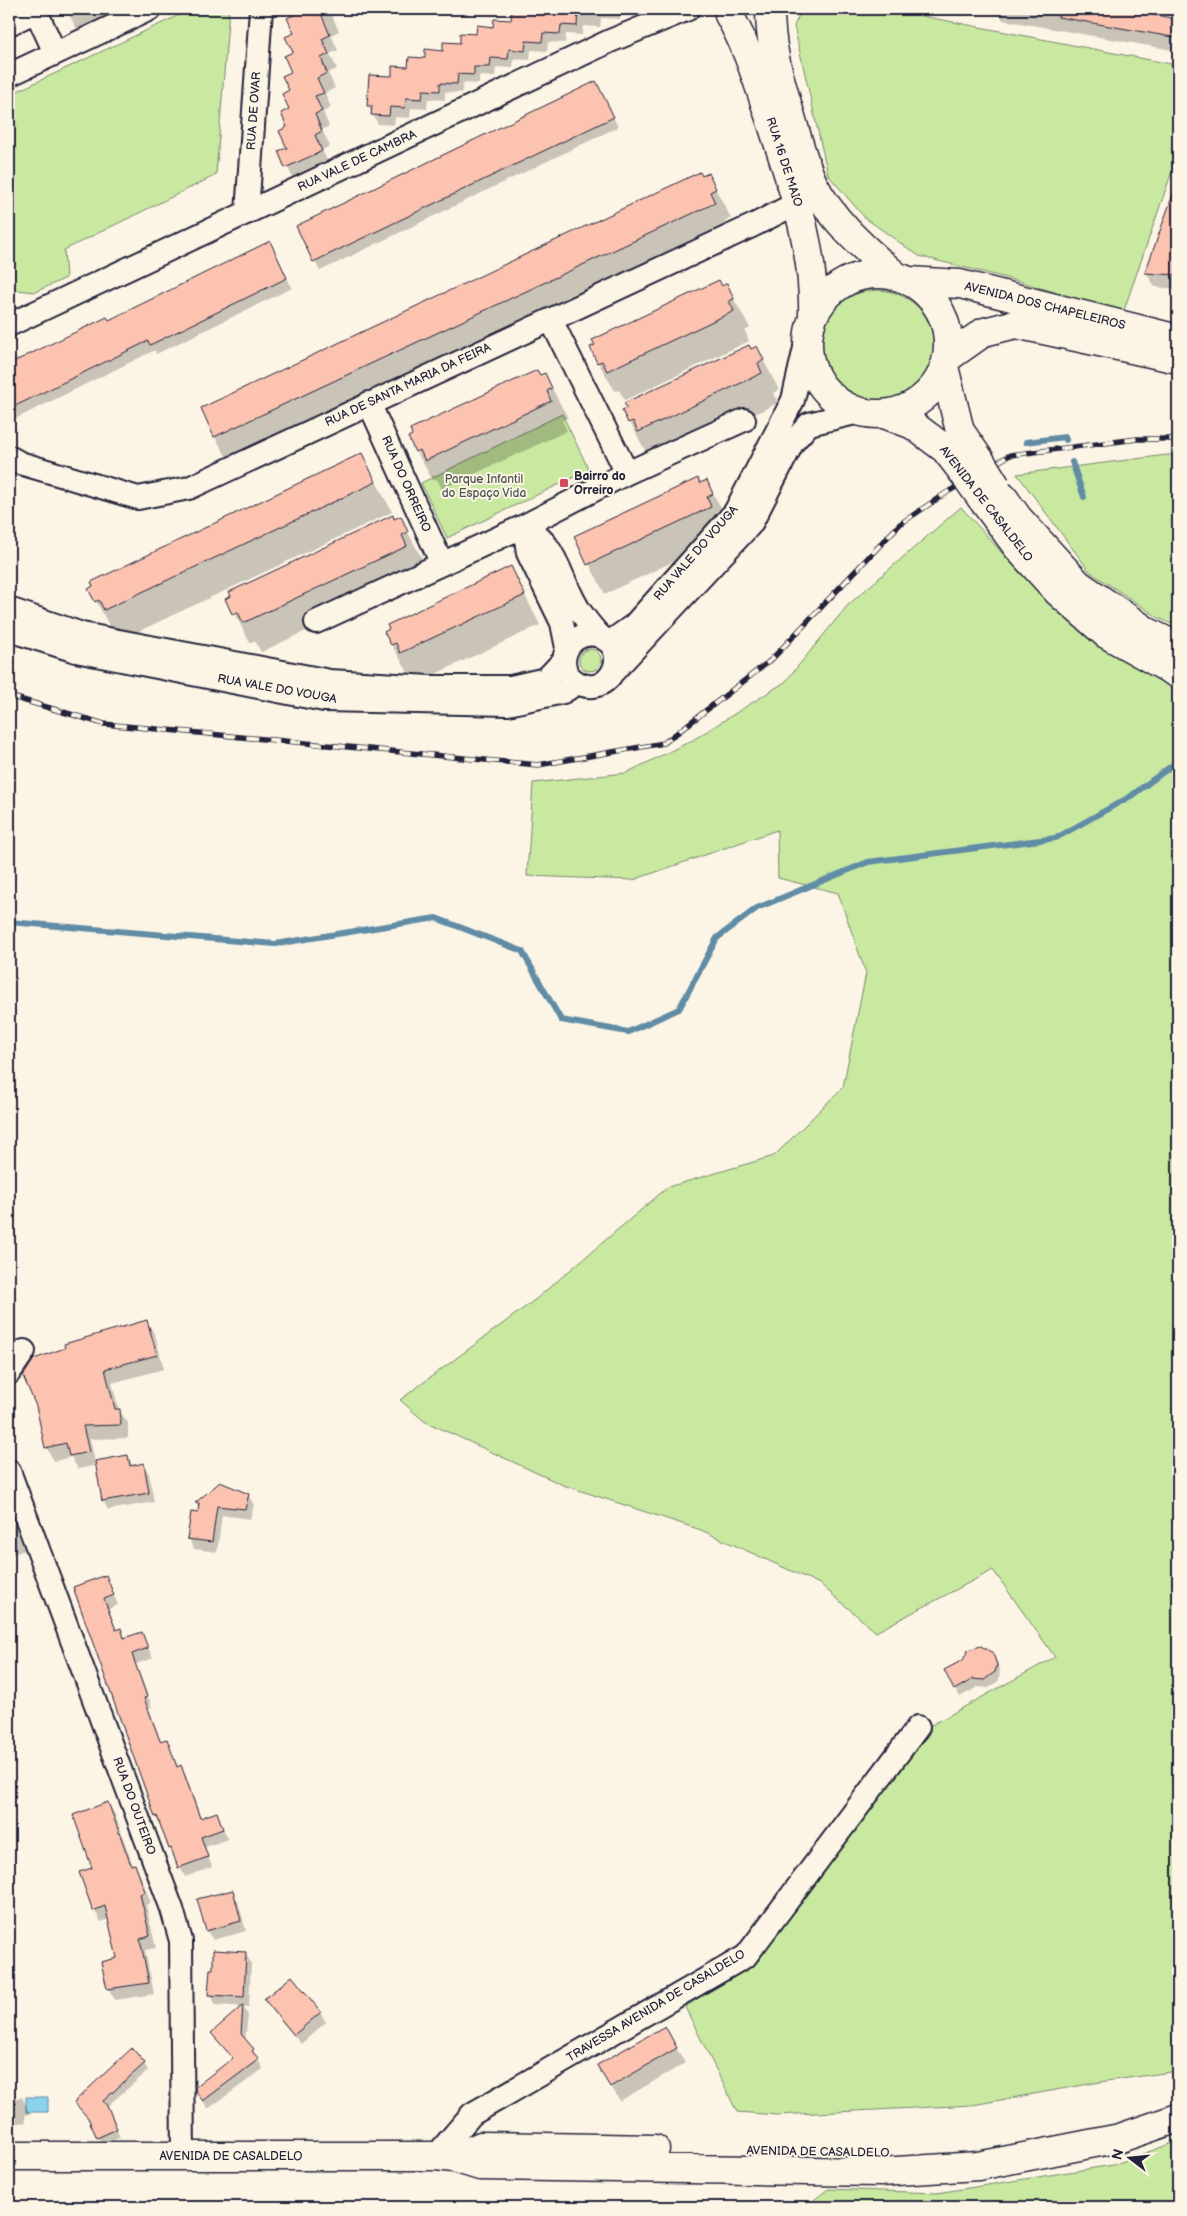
<svg xmlns="http://www.w3.org/2000/svg" width="1187" height="2216" font-family="'Balsamiq Sans',sans-serif">
<style>
.green{fill:#c9e9a1;stroke:#76866e}
.water{fill:#8bd3ed;stroke:#618ca6}
.shadow{fill:#0003}
.lines{fill:none;stroke-linecap:round;stroke-linejoin:round}
.stream{stroke:#618ca6;stroke-width:6}
.building{fill:#fcc3b1;stroke:#22223b}
.street-casing{stroke:#22223b;stroke-width:26}
.secondary-casing{stroke:#22223b;stroke-width:31}
.street{stroke:#fcf5e5;stroke-width:22}
.secondary{stroke:#fcf5e5;stroke-width:28}
.rail-casing{stroke:#22223b;stroke-width:5.5}
.rail{stroke:#fcf5e5;stroke-width:4;stroke-dasharray:11;stroke-linecap:butt}
.secondary-bridge-casing{stroke:#22223b;stroke-width:31;stroke-linecap:butt}
.secondary-bridge{stroke:#fcf5e5;stroke-width:28}
.poi-dot{fill:#d1495b;stroke:#fcf5e5;stroke-width:2}
.labels{text-anchor:middle;dominant-baseline:central;stroke-width:4;stroke-linejoin:round;paint-order:stroke}
.street-label{font-size:12px;fill:#22223b;stroke:#fcf5e5}
.poi-label{font-size:12px;font-weight:bold;fill:#22223b;stroke:#fcf5e5;text-anchor:start}
.park-label{font-size:12px;fill:#4c5454;stroke:#fcf5e5}
</style>
<rect width="100%" height="100%" fill="#fcf5e5"/>
<filter id="ink" filterUnits="userSpaceOnUse"><feTurbulence type="fractalNoise" baseFrequency=".02" numOctaves="2"/><feDisplacementMap in="SourceGraphic" scale="10" xChannelSelector="R" yChannelSelector="G"/><feConvolveMatrix kernelMatrix="1 2 1 2 8 2 1 2 1" color-interpolation-filters="sRGB"/></filter>
<g filter="url(#ink)">
<path class="green" d="M192,9H229L216,175L64,250L66,278L35,292L9,289V95Z
M802,9H886L1176,65L1178,68V154L1123,313L1018,281L919,256L865,218L828,175L794,26Z
M819 348a58 58 0 1 1 116 0a58 58 0 1 1-116 0Z
M562,414L589,470L447,538L421,483Z
M1167,455H1178V627L1159,618L1090,572L1017,474Z
M961,507L1020,573L1100,645L1178,685V2071L1100,2082L973,2105L777,2115L737,2112L685,2007L750,1964L797,1909L926,1728L1055,1657L993,1570L876,1632L820,1584L701,1530L563,1485L424,1421L400,1400L536,1299L668,1187L774,1156L843,1087L866,973L838,893L778,878L777,830L633,880L527,876L533,783L626,773L693,740L785,682L848,605Z
M579 660a11 11 0 1 1 22 0a11 11 0 1 1-22 0Z
M1178,2141V2207H805L828,2189L937,2193L1113,2165Z"/>
<path class="water" d="M26,2097H48V2112H26Z"/>
<path class="shadow" d="M66,9H102L107,20L79,33Z
M295,9H339L340,12L332,16L339,31L331,35L338,50L330,54L337,69L328,73L335,88L325,93L331,108L323,112L329,126L322,130L330,146L322,150L330,167L295,182L280,152L289,148L291,91L298,14Z
M530,9H621L620,19L601,18L600,27L583,26L582,35L566,34L565,43L548,42L547,51L531,50L530,60L514,59L513,68L496,67L495,77L479,76V84L463,83L462,93L445,92V100L428,99L427,109L411,108L410,118L395,117L394,125L378,124L368,106L393,77L426,60L512,21L529,12Z
M997,9H1154L1153,16L1178,20V51L1003,20Z
M601,92L618,127L320,271L297,227Z
M708,175L731,218L725,221L731,232L232,466L215,437L202,409Z
M1177,189H1178V289L1155,287L1146,272Z
M275,253L292,288L156,354L155,350L9,422V366L107,318L109,321Z
M726,285L750,328L745,331L749,341L625,400L619,390L615,391L598,362Z
M757,348L779,390L773,393L778,403L656,460L646,452L624,411Z
M544,374L568,418L562,420L567,431L442,489L437,479L433,481L409,438Z
M362,455L392,512L122,639L112,631L90,589Z
M706,482L723,511L727,536L605,594L575,537Z
M400,518L424,562L423,576L261,652L255,641L250,643L227,599Z
M511,568L540,625L418,682L412,672L409,674L392,645Z
M147,1322L155,1335L164,1369L112,1383L119,1410L128,1423V1438L90,1439L95,1462L128,1457L133,1466L143,1465L149,1474L154,1502L108,1510L103,1500L97,1465L78,1469L71,1457L54,1461L46,1447L38,1405Z
M220,1483L248,1495L254,1505L250,1519L222,1515L217,1552L194,1549L189,1539L199,1514V1509L196,1503Z
M12,1520L25,1550L10,1555L9,1521Z
M106,1577L118,1605L109,1609L117,1631L121,1630L126,1639L141,1633L153,1658L136,1664L152,1707L149,1708L161,1742L166,1740L178,1767H180L186,1776L201,1819L217,1814L228,1839L205,1847L212,1867L185,1877L156,1817L74,1588Z
M995,1659L1000,1668L999,1680L989,1688L978,1687L960,1697L945,1671Z
M108,1803L115,1815L133,1866L134,1865L141,1877L151,1903L146,1905L156,1948L145,1950L154,1994L115,2000L108,1988L119,1959L109,1919L101,1922L94,1910L93,1868Z
M232,1892L238,1901L246,1931L213,1940L207,1931Z
M245,1953L251,1963L249,2007L215,2005L210,1995L211,1970Z
M266,1999L320,2013L326,2022L301,2044L271,2009Z
M243,2007L248,2015L245,2041L253,2050L263,2069L208,2109L197,2091L233,2059L213,2033Z
M664,2027L685,2063L620,2101L599,2066Z
M144,2063L148,2071L106,2107L120,2137L102,2145L92,2124L75,2102Z
M22,2097L30,2114L25,2115L26,2122L11,2124L9,2121V2099Z"/>
<g class="lines">
<path class="stream" d="M1026,442L1065,437L1066,440
M1072,462L1084,497
M9,922L275,944L436,918L522,951L561,1020L628,1032L679,1009L717,938L757,908L868,862L1056,838L1131,796L1178,761"/>
</g>
<path class="building" d="M294,9H319L330,35L322,39L329,54L321,58L327,73L317,78L324,93L315,96L322,111L315,114L322,131L315,135L322,151L285,168L278,151L287,148L279,131L287,127L281,113L289,109L282,94L289,90L282,76L291,72L284,56L293,52L285,37L294,33L287,18L296,14Z
M512,9H578L577,26L561,25L560,34L543,33L542,42L526,41L525,51L509,49L508,59L491,58L490,67H474V75L458,74L457,84L440,83V91L423,90L422,99L406,98L405,108L390,107L389,116L371,115L372,106H367L369,75L392,76V66L408,67L409,57L425,58V49L443,51V42L460,43V33L476,34L477,25L493,27L494,19L511,20Z
M1059,9H1144L1143,13L1178,19V38L1058,17Z
M596,81L614,117L313,262L296,226Z
M700,172L702,176L709,173L716,189L710,192L715,203L214,437L201,408Z
M1176,186L1178,187V275L1145,273Z
M270,241L287,278L150,345L148,341L9,409V364L107,317L109,320Z
M719,280L722,286L727,283L734,299L729,301L734,311L607,371L602,361L597,363L590,347L595,345L592,340Z
M749,345L751,349L757,346L764,360L758,363L762,373L638,432L633,421L628,423L622,410L627,408L624,403Z
M537,370L540,375L545,373L552,388L547,391L551,401L425,461L420,450L415,452L408,437L412,435L410,429Z
M362,453L376,482L104,610L99,600L95,602L88,589L93,586L91,582Z
M698,478L700,483L707,480L713,494L707,497L711,507L587,565L574,536Z
M393,515L394,519L401,516L408,532L402,535L407,546L243,623L238,612L232,614L225,599L231,596L229,592Z
M511,566L525,595L400,653L396,643L391,645L384,632L389,629L387,625Z
M147,1320L157,1355L105,1369L115,1409H120L121,1425L83,1426L89,1452L69,1456L66,1443L45,1448L36,1406L23,1376L34,1359L65,1348L64,1344Z
M128,1455L130,1466L144,1463L149,1493L102,1501L95,1461Z
M220,1482L249,1494L245,1509L217,1506L212,1542L187,1539L191,1512L198,1513L199,1503H195Z
M106,1575L114,1595L104,1599L116,1630L121,1628L124,1638L142,1632L148,1648L132,1654L147,1697L144,1698L160,1741L167,1739L177,1767L181,1765L200,1818L217,1812L223,1829L201,1837L208,1857L178,1868L171,1848L169,1849L157,1816L155,1817L73,1587Z
M981,1646L993,1653L997,1665L995,1672L984,1680L973,1679L954,1690L944,1670L963,1660L968,1650Z
M108,1802L131,1865L135,1864L145,1892L140,1894L150,1936L140,1939L149,1983L107,1989L101,1962L117,1958L105,1906L93,1911L79,1872L92,1868L73,1815Z
M233,1890L241,1921L206,1931L197,1899Z
M213,1950L246,1952L244,1997L208,1995L210,1969H213Z
M292,1976L321,2012L294,2035L264,1999Z
M243,2005L241,2034L254,2049L252,2051L259,2059L203,2101L196,2092L195,2087L233,2058L211,2033Z
M665,2026L677,2048L610,2087L597,2065Z
M132,2048L145,2063L103,2101L108,2107L117,2129L97,2138L88,2118L74,2102Z"/>
<g class="lines">
<g class="street-casing">
<path id="street" d="M9,24L36,11L55,53
M9,75L150,9
M247,213L261,9
M551,320L627,473
M9,325L610,41L688,9
M369,403L442,564
M9,457L20,463L138,498L189,488L754,225L797,203
M524,526C532,532 542,538 547,546C562,567 567,594 582,614C587,621 593,629 599,635C603,639 610,641 613,647C623,667 605,692 583,685C549,674 565,626 600,636
M524,526L528,553L562,623L567,648
M9,609L82,634L330,681L430,687H511L546,679L564,660
M316,622L524,526L627,473L744,420
M9,630L76,651L324,700L508,704L563,692L577,683
M610,642L634,625L735,512L793,400L807,339
M614,671L751,524L793,442L809,424L859,412
M9,1373L24,1351
M9,1471L172,1909L181,1941L183,2156
M436,2156L472,2114L746,1956L918,1727"/>
</g>
<g class="secondary-casing">
<path id="secondary" d="M770,10C770,45 778,73 788,107C796,132 802,159 813,183C832,221 864,248 896,276
M729,15C748,48 758,83 770,118C791,182 815,247 813,315
M808 344a70 70 0 1 1 140 0a70 70 0 1 1-140 0Z
M909,281L960,284L1178,339
M947,358L984,332L1016,324L1178,359
M944,367L960,431L980,460
M884,414L913,425L945,449L962,471
M1003,497L1018,518L1078,584L1148,632L1178,647
M982,499L1018,548L1058,592L1106,634L1178,674
M9,2156H436L454,2158L480,2166L880,2172L978,2166L1120,2138L1178,2118
M454,2158L481,2146L655,2149"/>
</g>
<use href="#street" class="street"/>
<use href="#secondary" class="secondary"/>
<g class="rail-casing">
<path id="rail" d="M9,696L104,724L538,765L664,743L771,660L900,524L946,493L1010,455L1137,439H1178"/>
</g>
<use href="#rail" class="rail"/>
<g class="secondary-bridge-casing">
<path id="secondary-bridge" d="M980,460L996,486
M962,471L982,499"/>
</g>
<use href="#secondary-bridge" class="secondary-bridge"/>
</g>
</g>
<rect class="poi-dot" x="559" y="478" width="10" height="10" rx="2.5"/>
<g class="labels">
<g class="street-label">
<text transform="translate(254 111) rotate(-86)">RUA DE OVAR</text>
<text transform="translate(357 161) rotate(-25)">RUA VALE DE CAMBRA</text>
<text transform="translate(784 162) rotate(72)">RUA 16 DE MAIO</text>
<text transform="translate(1045 306) rotate(14)">AVENIDA DOS CHAPELEIROS</text>
<text transform="translate(408 385) rotate(-25)">RUA DE SANTA MARIA DA FEIRA</text>
<text transform="translate(406 484) rotate(66)">RUA DO ORREIRO</text>
<text transform="translate(986 504) rotate(52)">AVENIDA DE CASALDELO</text>
<text transform="translate(696 553) rotate(-49)">RUA VALE DO VOUGA</text>
<text transform="translate(277 689) rotate(10)">RUA VALE DO VOUGA</text>
<text transform="translate(134 1806) rotate(70)">RUA DO OUTEIRO</text>
<text transform="translate(656 2006) rotate(-31)">TRAVESSA AVENIDA DE CASALDELO</text>
<text transform="translate(818 2152) rotate(1)">AVENIDA DE CASALDELO</text>
<text x="231" y="2156">AVENIDA DE CASALDELO</text>
</g>
<g class="poi-label">
<text x="574" y="476">Bairro do<tspan x="574" dy="14">Orreiro</tspan></text>
</g>
<g class="park-label">
<text x="484" y="479">Parque Infantil<tspan x="484" dy="14">do Espaço Vida</tspan></text>
</g>
</g>
<rect width="1187" height="2216" fill="none" stroke="#fcf5e5" stroke-width="30"/>
<rect x="15" y="15" width="1157" height="2186" fill="none" stroke="#22223b" stroke-width="2" filter="url(#ink)"/>
<g transform="translate(1130 2158) rotate(286)" stroke="#fcf5e5" stroke-width="4" paint-order="stroke">
<path d="M0-4L9 19L0 12L-9 19Z" fill="#22223b"/>
<text y="-8" font-size="14" font-weight="bold" text-anchor="middle" fill="#22223b">N</text>
</g>
</svg>
